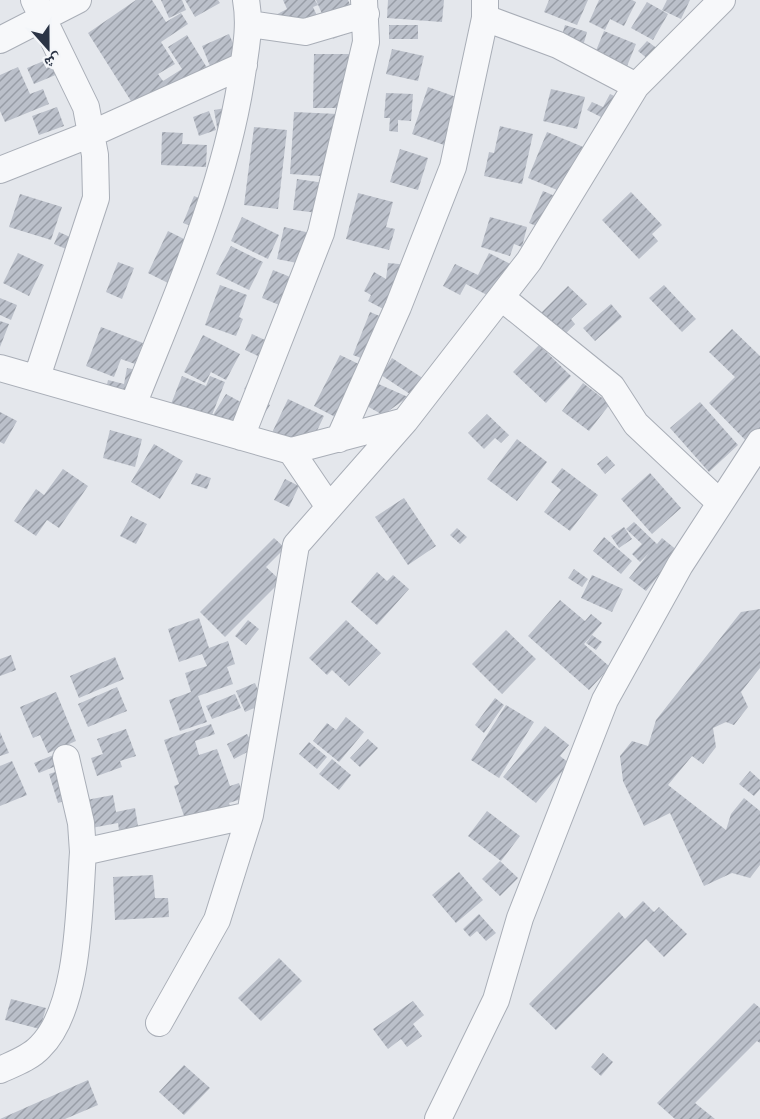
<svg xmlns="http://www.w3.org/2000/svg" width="760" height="1119" font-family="Manrope,'Noto Naskh Arabic',sans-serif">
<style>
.building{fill:url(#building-hatch)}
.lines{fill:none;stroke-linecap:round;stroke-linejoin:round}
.minor-casing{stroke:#a9aeb7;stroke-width:28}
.minor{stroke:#f7f8fa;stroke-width:26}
</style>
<defs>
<pattern id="building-hatch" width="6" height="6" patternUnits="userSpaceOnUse" patternTransform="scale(1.5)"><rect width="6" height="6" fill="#bbc0ca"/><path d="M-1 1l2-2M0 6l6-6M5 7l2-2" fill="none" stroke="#989da6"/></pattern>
</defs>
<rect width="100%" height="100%" fill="#e4e7ec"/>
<path class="building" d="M136,0H152L166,22L181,13L188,24L161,42L175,64L158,74L163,81L182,69L168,47L187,35L212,76L143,120L88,33Z
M161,0H182L186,10L169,18Z
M185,0H218L220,3L195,17Z
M283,0H315L318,5L313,7L320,22L281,42L268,19L287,9Z
M316,0H348L360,28L333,39Z
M388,0H444L442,22L387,18Z
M549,0H588L577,25L544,12Z
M599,0H632L636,2L624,26L610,19L605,30L589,22Z
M667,0H690L681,19L662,10Z
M647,2L668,14L653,40L631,28Z
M389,25H418V39H389Z
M565,25L587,32L581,53L559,46Z
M604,31L636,44L623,76L591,63Z
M229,34L242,64L214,76L202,46Z
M647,41L662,52L653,63L638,51Z
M392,49L424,56L418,81L386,74Z
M314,54H361L352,108H313Z
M58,55L65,71L34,84L27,68Z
M18,67L30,94L43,89L49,104L5,122L0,111V75Z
M428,87L459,98L450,147L412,134Z
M551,89L585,97L577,129L543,121Z
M386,93L413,94L411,121L398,120V132L389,131L390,118H384Z
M610,94L623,100L611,122L587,110L592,102L603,107Z
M237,106L218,133L214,110Z
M57,107L64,126L39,135L32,116Z
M209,111L216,130L199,136L193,117Z
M294,112L338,114L335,177L290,174Z
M500,126L533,134L522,184L484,176L489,152L494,153Z
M254,127L287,130L278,209L244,205Z
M162,132L183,133L182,144L207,145L206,167L161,165Z
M547,132L593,151L574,197L528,178Z
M400,149L428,158L418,190L390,182Z
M297,179L331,184L327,214L293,210Z
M543,191L567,201L553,233L529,223Z
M631,192L662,225L652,234L658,241L639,259L602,220Z
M358,193L393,202L386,227L395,229L389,250L346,239Z
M20,194L62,207L51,240L9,227Z
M194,196L217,205L206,232L183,223Z
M242,217L279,235L268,259L231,241Z
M490,217L527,227L522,247L514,244L510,256L481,247Z
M284,227L319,235L312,266L277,259Z
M168,231L188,241L168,283L148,273Z
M59,232L70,237L66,249L54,244Z
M231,246L263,262L249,290L216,274Z
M18,253L44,265L29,296L3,283Z
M489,253L518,268L487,295L466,284L460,295L443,286L455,264L478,275Z
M118,262L134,268L122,299L106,292Z
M388,263L420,266L418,284L393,282L404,288L391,313L368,301L371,295L364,291L374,272L386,279Z
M273,270L305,283L294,311L262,298Z
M220,285L247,295L239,317L243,319L236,336L205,325Z
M664,285L696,319L682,332L649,298Z
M568,286L587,304L571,319L575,324L559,340L537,317Z
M0,298L17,305L11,320L0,315Z
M611,304L622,317L595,341L583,328Z
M370,312L401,325L384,367L353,355Z
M0,321L9,324L0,347Z
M101,327L143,343L135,364L121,359L114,377L86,366Z
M732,329L760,356V445L755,450L709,403L735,377L709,352Z
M252,334L265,340L258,356L245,350Z
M203,335L240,354L226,380L211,372L205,383L184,372Z
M539,345L571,376L546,403L513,372Z
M340,355L367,368L341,420L314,406Z
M392,358L424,379L413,396L381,375Z
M127,368L142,371L144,411L103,402L108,380L124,384Z
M182,376L206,386L210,376L225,382L210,420L171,404Z
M251,378L260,399L270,405L247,442L210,420L226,394L248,406L254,395L244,389Z
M374,382L408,397L383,415L365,405Z
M583,383L610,404L589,431L562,411Z
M288,399L324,416L306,454L270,437Z
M700,402L738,445L709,472L670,428Z
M0,412L17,421L4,444L0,442Z
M487,414L509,435L501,443L495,438L484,449L468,433Z
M110,430L142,439L135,467L103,458Z
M517,439L547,462L517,501L487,479Z
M154,444L183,461L160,499L131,482Z
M607,456L615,465L605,474L597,464Z
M562,468L598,495L570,531L544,512L561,490L551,482Z
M63,469L88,486L59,528L47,520L36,536L14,521L36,489L44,495Z
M196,473L211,478L207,489L191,484Z
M650,473L681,508L652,534L621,499Z
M285,479L299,486L289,507L274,500Z
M404,498L436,546L408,565L375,517Z
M131,516L147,524L136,544L120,536Z
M634,522L657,544L662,538L678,551L646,591L629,578L649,553L640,562L632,554L642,544L626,529Z
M624,527L632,539L619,548L611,536Z
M457,528L467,537L460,544L450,535Z
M604,537L632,561L621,574L593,551Z
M274,538L285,548L266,567L281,581L225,637L200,612Z
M574,569L588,579L582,587L568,578Z
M377,572L387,581L393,575L409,589L377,625L351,602Z
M592,575L623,589L612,612L581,598Z
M560,600L585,621L591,614L602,623L584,644L610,667L589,690L528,636Z
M760,609V668L741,692L748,707L734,725L726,722L713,728L716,747L703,764L692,756L668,785L726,830L731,814L744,798L760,811V865L750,878L732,873L704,886L670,813L644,826L623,781L620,756L632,741L648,746L656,720L741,612Z
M199,618L209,648L228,641L235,664L227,667L233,684L198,696L207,722L180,731L169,700L191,692L185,673L207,666L202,654L179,662L168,629Z
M248,620L259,629L246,645L235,636Z
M346,620L381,653L349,686L332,670L327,675L309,658Z
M506,630L536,659L502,694L472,664Z
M592,635L602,642L596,650L586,643Z
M11,655L16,670L0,676V659Z
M115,657L124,679L79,698L70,676Z
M255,683L264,704L245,712L236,691Z
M117,687L127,711L88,727L78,704Z
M56,692L76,741L48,753L40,735L33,738L20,707Z
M235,694L241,708L212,719L206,706Z
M495,698L504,705L484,733L475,725Z
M506,705L534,722L499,778L471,760Z
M346,717L364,732L339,762L313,741L327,723L336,730Z
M211,724L215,734L195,741L199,755L217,749L230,786L239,783L244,798L229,803L231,810L187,825L174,786L179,784L164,740Z
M545,726L569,745L560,756L569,763L536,803L503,777Z
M126,729L136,756L120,761L122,767L97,776L91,758L103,754L97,739Z
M0,732L9,753L0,756Z
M247,734L255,748L234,759L227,744Z
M368,739L378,748L360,767L350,758Z
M309,742L327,757L317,769L299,754Z
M68,749L73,759L39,773L34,763Z
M332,759L351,775L339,790L319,774Z
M12,761L27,795L0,806V766Z
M64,769L74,798L58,803L49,774Z
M750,771L760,780V789L754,796L739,784Z
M113,795L116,812L135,808L138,826L119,830L118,823L86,829L81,801Z
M487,811L520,836L501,861L468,836Z
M500,861L518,878L500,896L482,879Z
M459,872L483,900L456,923L432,895Z
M153,875L155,898H168L169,917L115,920L113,877Z
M643,901L654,912L659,907L687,934L664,957L646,939L556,1030L529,1004L619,912L625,919Z
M479,914L496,933L486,941L477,931L470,937L463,929Z
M279,958L302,981L261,1021L238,998Z
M11,999L46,1008L40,1029L5,1020Z
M413,1001L424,1015L413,1024L422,1036L407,1047L401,1039L388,1049L373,1029Z
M754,1003L760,1008V1043L757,1041L695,1103L715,1119H675L657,1103Z
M603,1053L613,1062L601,1076L591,1067Z
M184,1065L210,1088L184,1115L159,1092Z
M88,1080L98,1105L65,1119H0Z"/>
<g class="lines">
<g class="minor-casing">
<path id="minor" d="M34,0L86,107L95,155L96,198L37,377
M485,18L558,45L636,86
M250,24L305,32L366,14
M0,40L78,0
M0,170L91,134L244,65
M502,298L612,387L636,424L719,502
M0,368L291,451L405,421L529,261L636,86L722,0
M133,405C175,299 223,194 241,81C245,53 251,28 246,0
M241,437L321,233L366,42L364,0
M339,439L398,307L453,167L485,18V0
M291,451L329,507
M66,758L81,823L83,852
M159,1023L217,920L250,815
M0,1070C13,1064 30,1058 40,1047C80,1008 79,906 83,852L250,815L296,545L405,421
M438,1119L496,1000L520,918L605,700L680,565L760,442"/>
</g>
<use href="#minor" class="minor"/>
</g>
<g transform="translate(48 48) rotate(159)" stroke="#f4f6f9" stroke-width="4.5" paint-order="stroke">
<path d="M0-4.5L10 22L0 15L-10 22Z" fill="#2b3445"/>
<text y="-9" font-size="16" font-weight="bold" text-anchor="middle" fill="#2b3445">ش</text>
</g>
</svg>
